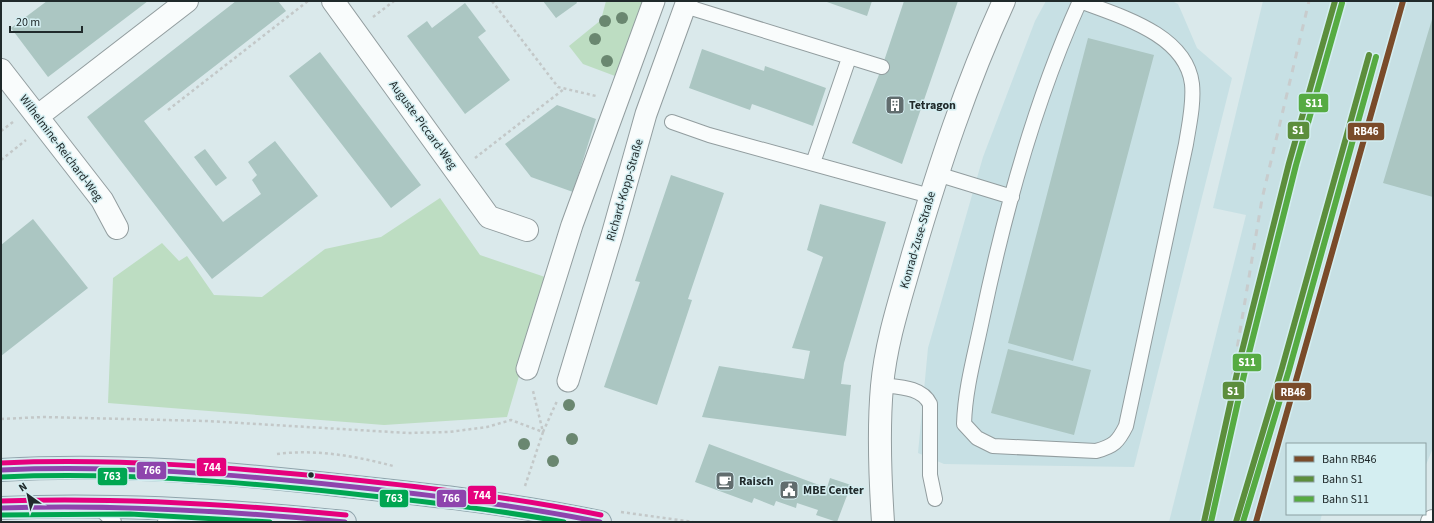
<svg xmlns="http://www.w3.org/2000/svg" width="1434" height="523" font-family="'Source Sans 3',sans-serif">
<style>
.built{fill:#c7e0e4}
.green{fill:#bdddc2}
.building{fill:#abc6c2}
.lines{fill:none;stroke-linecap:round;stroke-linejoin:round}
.service-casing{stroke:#929d9f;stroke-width:16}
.pedestrian-casing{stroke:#929d9f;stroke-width:23}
.minor-casing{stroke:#929d9f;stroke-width:24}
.tertiary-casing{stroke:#929d9f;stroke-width:24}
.primary-casing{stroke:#8fa4ac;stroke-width:24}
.path{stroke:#c3c8c8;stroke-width:2.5;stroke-dasharray:3 3;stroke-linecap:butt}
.service{stroke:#f9fcfc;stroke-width:14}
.pedestrian{stroke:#f9fcfc;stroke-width:21}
.minor{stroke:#f9fcfc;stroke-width:22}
.tertiary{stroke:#f9fcfc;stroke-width:22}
.primary{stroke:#dbe6ea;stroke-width:22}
.rail{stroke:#c8cccd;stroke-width:3;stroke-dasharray:7 7;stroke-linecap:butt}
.bus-1-casing{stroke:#d4eef1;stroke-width:8}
.bus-2-casing{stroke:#d4eef1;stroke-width:8}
.bus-3-casing{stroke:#d4eef1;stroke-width:8}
.bus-1{stroke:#8e44ad;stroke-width:5}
.bus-2{stroke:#00a651;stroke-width:5}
.bus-3{stroke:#e5007d;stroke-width:5}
.rail-1-casing{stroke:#d4eef1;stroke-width:9}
.rail-2-casing{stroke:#d4eef1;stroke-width:9}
.rail-3-casing{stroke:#d4eef1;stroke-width:9}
.rail-1{stroke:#7a4b2a;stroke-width:6}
.rail-2{stroke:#5c8e3c;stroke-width:6}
.rail-3{stroke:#56ab42;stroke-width:6}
.tree{fill:#6a8770}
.bus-dot{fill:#202a2b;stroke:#d4eef1;stroke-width:1.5}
.labels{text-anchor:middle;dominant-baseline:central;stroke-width:3;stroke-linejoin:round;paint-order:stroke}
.poi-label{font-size:12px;font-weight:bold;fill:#202a2b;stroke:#d4eef1;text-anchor:start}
.street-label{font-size:12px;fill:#202a2b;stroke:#d4eef1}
.line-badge{stroke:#d4eef1;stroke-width:1.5}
.badge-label{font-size:11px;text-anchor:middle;font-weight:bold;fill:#fff}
</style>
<rect width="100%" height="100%" fill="#dae9eb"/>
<path class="built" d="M1046,1H1172L1178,4L1182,13L1197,48L1232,78L1134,467L944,464L918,453L928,348L983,157L1035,21Z
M1263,1H1433V448L1425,467V444H1287V514H1322L1320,522H1169L1246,215L1213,208Z"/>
<path class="green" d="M606,1H650L623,79L583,64L569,46L601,20Z
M440,198L480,255L548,278L507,417L384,425L108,403L113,278L162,243L179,261L187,256L214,295L262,297L325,249L381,237Z"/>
<path class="building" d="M47,1H148L48,77L11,28Z
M236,1H278L286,11L144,121L223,222L261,194L252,180L257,175L248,162L275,141L318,196L212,279L87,117Z
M543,1H576L577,3L556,18Z
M824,1H872L867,16Z
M904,1H958L902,164L852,143L882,67Z
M465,3L486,31L478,37L510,80L465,114L407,36L427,21L432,28Z
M1433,16V197L1383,183Z
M1088,38L1154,55L1073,361L1008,343Z
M702,49L764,71L765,66L826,88L813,126L752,104L750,110L689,88Z
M320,52L421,185L391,208L289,76Z
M557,105L596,119L573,192L531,177L505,144Z
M205,149L227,178L216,186L194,157Z
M671,175L724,193L688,299L692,300L657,405L604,387L640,282L635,281Z
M820,204L886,222L844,363L841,384L851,385L846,436L702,417L719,366L804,379L810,351L792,348L823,257L807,250Z
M33,219L88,288L1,356V245Z
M1008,349L1091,370L1074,435L991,413Z
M709,444L827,488L830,478L851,485L837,522L816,515L818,510L797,503L796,508L776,501L774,506L754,498L752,503L695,482Z"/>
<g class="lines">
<g class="service-casing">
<path id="service" d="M1080,1C1119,16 1186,34 1192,84C1194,104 1189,125 1186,144L1126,426C1118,442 1114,446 1096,451L993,446L977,438L964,424C965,389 975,354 982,320C1004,214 1035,100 1080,1Z
M685,6L882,67
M672,122L709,135L930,196
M813,163L849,58
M937,174L1012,197
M882,385C899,387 922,387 930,404V475L935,499
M97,506L114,522
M165,522L185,510"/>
</g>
<g class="pedestrian-casing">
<path id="pedestrian" d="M527,369L572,225L654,1
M568,381L612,235L646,114L687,1"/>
</g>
<g class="minor-casing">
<path id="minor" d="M333,1L489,217L527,230
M1,70L102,200L117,228
M38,116L187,1
M1432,522L1433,521"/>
</g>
<g class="tertiary-casing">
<path id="tertiary" d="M883,522C880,477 878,431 882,386C886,341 901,297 913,254C939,166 966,84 1004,1"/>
</g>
<g class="primary-casing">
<path id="primary" d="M1,470C116,463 231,473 346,486C431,495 516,504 600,522
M1,508C116,503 230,510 345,522"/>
</g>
<path class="path" d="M492,1L558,87L596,96
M373,17L394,1
M168,110L308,1
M1,131L13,122
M475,158L564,89
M1,160L26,140
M1,419L43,417L207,421L408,433L449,432L487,427L511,420L543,432L557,401
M277,454C315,449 356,456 393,466
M525,486L543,432L533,391
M621,512L693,522"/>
<use href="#service" class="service"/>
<use href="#pedestrian" class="pedestrian"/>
<use href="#minor" class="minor"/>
<use href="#tertiary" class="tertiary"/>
<use href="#primary" class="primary"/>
<path class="rail" d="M1219,457L1262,199L1309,1"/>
<g class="bus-1-casing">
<path id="bus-1" d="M1,470C117,465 231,474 345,486C431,495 516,505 600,522
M1,508C116,504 230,511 345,522"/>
</g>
<g class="bus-2-casing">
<path id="bus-2" d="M1,477C117,472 231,481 345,493C419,501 492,509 564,522
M1,515L130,514L270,522"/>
</g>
<g class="bus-3-casing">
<path id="bus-3" d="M1,463C117,458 231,467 346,479C432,488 517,498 601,515
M1,501C116,497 231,504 346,515"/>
</g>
<use href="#bus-1" class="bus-1"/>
<use href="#bus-2" class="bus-2"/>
<use href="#bus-3" class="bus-3"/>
<g class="rail-1-casing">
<path id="rail-1" d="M1256,522L1403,1"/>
</g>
<g class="rail-2-casing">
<path id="rail-2" d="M1204,522L1241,355L1289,163L1335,1
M1236,522L1282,368L1369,55"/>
</g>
<g class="rail-3-casing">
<path id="rail-3" d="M1211,522L1248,357L1296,165L1342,3
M1243,522L1289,370L1376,57"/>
</g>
<use href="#rail-1" class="rail-1"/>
<use href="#rail-2" class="rail-2"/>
<use href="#rail-3" class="rail-3"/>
</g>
<g class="tree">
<circle cx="622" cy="18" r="6"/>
<circle cx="605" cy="21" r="6"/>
<circle cx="595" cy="39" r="6"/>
<circle cx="607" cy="61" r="6"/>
<circle cx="569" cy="405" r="6"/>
<circle cx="572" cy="439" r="6"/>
<circle cx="524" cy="444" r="6"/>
<circle cx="553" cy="461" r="6"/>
</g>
<defs>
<g id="building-square" transform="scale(1)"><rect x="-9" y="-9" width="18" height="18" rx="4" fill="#616d6e" stroke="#d4eef1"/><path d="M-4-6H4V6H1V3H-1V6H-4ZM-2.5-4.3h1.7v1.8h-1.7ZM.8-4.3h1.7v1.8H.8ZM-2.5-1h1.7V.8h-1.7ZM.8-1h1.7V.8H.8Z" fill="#fff"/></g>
<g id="cafe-square" transform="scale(1)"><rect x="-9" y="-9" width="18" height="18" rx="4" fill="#616d6e" stroke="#d4eef1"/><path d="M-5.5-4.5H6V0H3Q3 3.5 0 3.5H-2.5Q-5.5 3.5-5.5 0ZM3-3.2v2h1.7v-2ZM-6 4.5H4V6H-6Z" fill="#fff"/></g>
<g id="civic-square" transform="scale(1)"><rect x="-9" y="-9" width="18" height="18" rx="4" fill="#616d6e" stroke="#d4eef1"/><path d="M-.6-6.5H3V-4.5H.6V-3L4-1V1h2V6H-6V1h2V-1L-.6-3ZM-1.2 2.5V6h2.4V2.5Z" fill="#fff"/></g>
</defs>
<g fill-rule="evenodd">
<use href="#building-square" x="895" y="105"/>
<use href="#cafe-square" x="725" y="481"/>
<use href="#civic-square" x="789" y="490"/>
</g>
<circle class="bus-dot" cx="311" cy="475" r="3.5"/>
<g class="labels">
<g class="poi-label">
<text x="909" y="105">Tetragon</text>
<text x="739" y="481">Raisch</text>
<text x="803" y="490">MBE Center</text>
</g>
<g class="street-label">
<text transform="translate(423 125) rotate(54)">Auguste-Piccard-Weg</text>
<text transform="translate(61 148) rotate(53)">Wilhelmine-Reichard-Weg</text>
<text transform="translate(625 190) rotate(-74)">Richard-Kopp-Straße</text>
<text transform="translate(918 240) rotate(-74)">Konrad-Zuse-Straße</text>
</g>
</g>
<g class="line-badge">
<rect x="1298" y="93" width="31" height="20" rx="4" fill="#56ab42"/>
<rect x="1287" y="121" width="23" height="19" rx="4" fill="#5c8e3c"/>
<rect x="1347" y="122" width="38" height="19" rx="4" fill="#7a4b2a"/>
<rect x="1232" y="353" width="30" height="19" rx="4" fill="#56ab42"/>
<rect x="1222" y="381" width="23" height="19" rx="4" fill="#5c8e3c"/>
<rect x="1274" y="382" width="38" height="19" rx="4" fill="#7a4b2a"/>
<rect x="196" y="457" width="31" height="20" rx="4" fill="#e5007d"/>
<rect x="136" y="461" width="31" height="19" rx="4" fill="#8e44ad"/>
<rect x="97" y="467" width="31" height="19" rx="4" fill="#00a651"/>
<rect x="467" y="485" width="30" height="20" rx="4" fill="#e5007d"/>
<rect x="436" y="489" width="31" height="19" rx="4" fill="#8e44ad"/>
<rect x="379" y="489" width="30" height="19" rx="4" fill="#00a651"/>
</g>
<g class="badge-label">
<text x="1314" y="107">S11</text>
<text x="1298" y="134">S1</text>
<text x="1366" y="135">RB46</text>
<text x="1247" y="366">S11</text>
<text x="1233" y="395">S1</text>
<text x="1293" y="396">RB46</text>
<text x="212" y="471">744</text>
<text x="152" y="474">766</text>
<text x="112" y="480">763</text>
<text x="482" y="499">744</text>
<text x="451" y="502">766</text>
<text x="394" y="502">763</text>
</g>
<rect width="1434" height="523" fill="none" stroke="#202a2b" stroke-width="4"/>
<rect x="1286" y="443" width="140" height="72" fill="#d4eef1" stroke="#8ca0a2"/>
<rect x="1294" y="456" width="20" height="6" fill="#7a4b2a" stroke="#8ca0a2"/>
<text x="1322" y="463" font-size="12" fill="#202a2b">Bahn RB46</text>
<rect x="1294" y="476" width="20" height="6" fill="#5c8e3c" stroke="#8ca0a2"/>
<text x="1322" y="483" font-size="12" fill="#202a2b">Bahn S1</text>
<rect x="1294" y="496" width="20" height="6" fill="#56ab42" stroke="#8ca0a2"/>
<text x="1322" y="503" font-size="12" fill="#202a2b">Bahn S11</text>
<g transform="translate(28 495) rotate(327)" stroke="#d4eef1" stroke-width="3" paint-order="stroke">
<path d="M0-3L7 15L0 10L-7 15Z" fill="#202a2b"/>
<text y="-6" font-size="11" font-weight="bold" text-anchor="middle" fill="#202a2b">N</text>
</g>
<path d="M10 26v6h72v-6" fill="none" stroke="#202a2b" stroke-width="2"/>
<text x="16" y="26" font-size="12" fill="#202a2b" stroke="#d4eef1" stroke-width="3" paint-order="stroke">20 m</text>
</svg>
